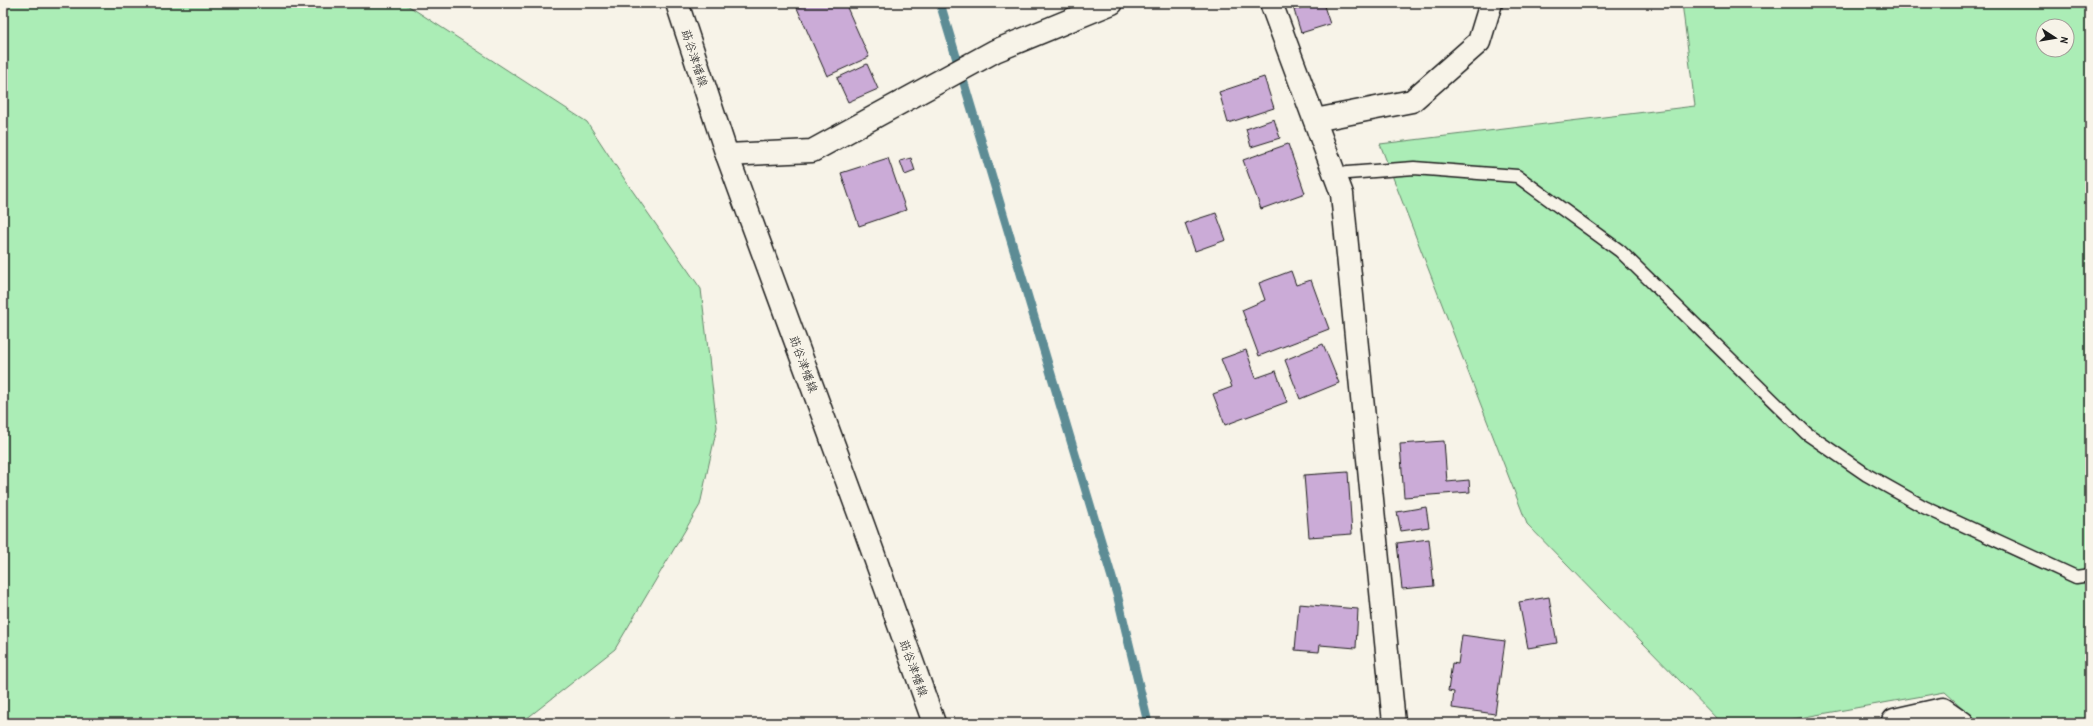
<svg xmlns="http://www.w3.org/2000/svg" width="2093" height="726" font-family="'Patrick Hand','Klee One',sans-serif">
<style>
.green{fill:#abedb6;stroke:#648469;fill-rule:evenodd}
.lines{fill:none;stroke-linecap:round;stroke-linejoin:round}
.stream{stroke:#5d8c95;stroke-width:9}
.building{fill:#cbabd7;stroke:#1c1c1c}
.lane-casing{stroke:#1c1c1c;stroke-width:15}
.street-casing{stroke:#1c1c1c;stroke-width:25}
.secondary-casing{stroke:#1c1c1c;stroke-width:25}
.lane{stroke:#f7f3e8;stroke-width:12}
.street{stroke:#f7f3e8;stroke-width:22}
.secondary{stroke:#f7f3e8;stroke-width:22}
.labels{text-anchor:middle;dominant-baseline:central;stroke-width:3;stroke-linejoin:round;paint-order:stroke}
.street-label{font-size:12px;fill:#1c1c1c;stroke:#f7f3e8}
</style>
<rect width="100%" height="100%" fill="#f7f3e8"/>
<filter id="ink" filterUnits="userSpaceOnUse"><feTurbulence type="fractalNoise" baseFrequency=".025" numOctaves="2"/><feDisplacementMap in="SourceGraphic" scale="8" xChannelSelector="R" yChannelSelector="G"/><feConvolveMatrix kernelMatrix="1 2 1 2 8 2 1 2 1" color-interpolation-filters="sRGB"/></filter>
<g filter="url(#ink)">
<path class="green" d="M3,3H404L587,122L627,183L701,289L717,427L700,505L615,649L521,723H3Z
M1682,3H2090V723H1979L1945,692L1771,723H1721L1527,524L1380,144L1695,106ZM2043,26H2067V50H2043Z"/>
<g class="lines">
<path class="stream" d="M940,3L1118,598L1148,723"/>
</g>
<path class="building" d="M807,3H845L869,57L827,76L797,8Z
M1316,3H1323L1330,24L1301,33L1294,10Z
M867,64L878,89L848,102L837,78Z
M1264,77L1274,108L1228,123L1219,92Z
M1274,119L1280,138L1251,147L1246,129Z
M1288,144L1305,193L1261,209L1243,160Z
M888,158L906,210L859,226L841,173Z
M911,158L915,171L905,175L900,161Z
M1216,213L1226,240L1195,251L1185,223Z
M1291,271L1296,285L1311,280L1329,329L1259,356L1242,310L1265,300L1259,283Z
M1323,344L1339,383L1300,399L1285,360Z
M1246,350L1256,378L1276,371L1287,402L1225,425L1213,394L1232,387L1221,359Z
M1444,441L1447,482L1469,480L1470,492L1404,497L1400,444Z
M1348,472L1352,534L1309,537L1304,475Z
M1426,507L1429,527L1401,531L1397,512Z
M1429,539L1434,586L1402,589L1397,543Z
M1549,597L1557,643L1528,648L1519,602Z
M1299,604L1358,609L1356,648L1320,645L1319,652L1295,650Z
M1462,635L1505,641L1495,714L1452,708L1454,692L1448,691L1452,663L1458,664Z"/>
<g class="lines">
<g class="lane-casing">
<path id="lane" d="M1334,174L1414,168L1517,176L1620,251L1806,433L1867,475L1924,507L2076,577L2090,575"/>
</g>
<g class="street-casing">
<path id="street" d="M1271,3L1342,194L1394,723
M727,155L812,151L995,51L1112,3
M1892,723L1894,720L1943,709L1963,723"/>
</g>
<g class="secondary-casing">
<path id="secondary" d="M677,3L727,155L865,530L934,723
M1315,120L1412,101L1479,42L1491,3"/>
</g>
<use href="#lane" class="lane"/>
<use href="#street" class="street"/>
<use href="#secondary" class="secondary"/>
</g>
</g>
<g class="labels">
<g class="street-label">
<text transform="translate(695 58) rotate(72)">莇谷津幡線</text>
<text transform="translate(804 364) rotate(70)">莇谷津幡線</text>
<text transform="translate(914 668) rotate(70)">莇谷津幡線</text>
</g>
</g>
<rect width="2093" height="726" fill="none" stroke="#f7f3e8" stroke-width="16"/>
<rect x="8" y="8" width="2077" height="710" fill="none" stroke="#1c1c1c" stroke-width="1.5" filter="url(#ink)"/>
<g transform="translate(2055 38) rotate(102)"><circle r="19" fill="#f7f3e8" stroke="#9f9d96"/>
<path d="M0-3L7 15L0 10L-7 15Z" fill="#1c1c1c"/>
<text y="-6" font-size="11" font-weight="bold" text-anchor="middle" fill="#1c1c1c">N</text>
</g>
</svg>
